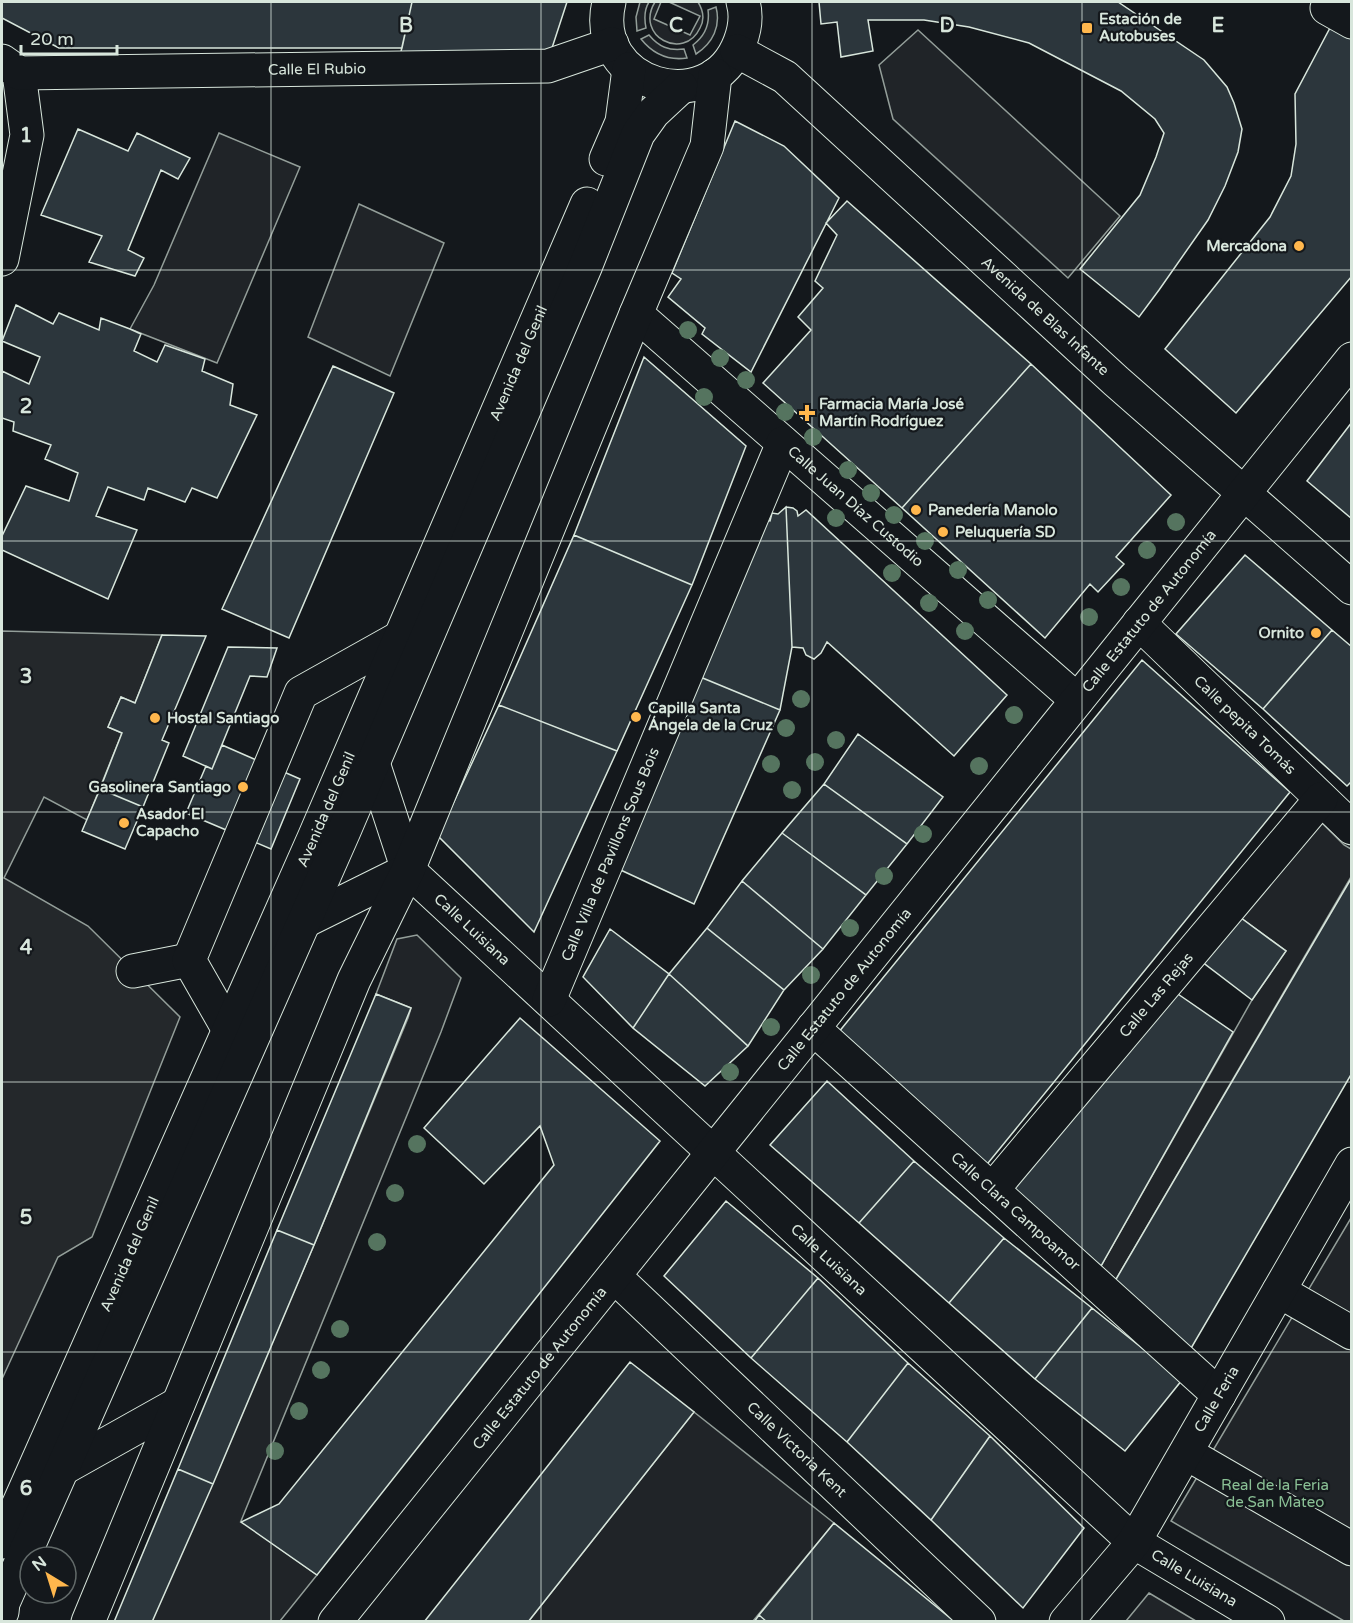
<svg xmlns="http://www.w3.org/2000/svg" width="1353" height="1623" font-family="'Varela Round',sans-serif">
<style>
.green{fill:#202428;stroke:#939e99;stroke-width:1.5}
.parking{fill:#24282b;stroke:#939e99;stroke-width:1.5}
.building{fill:#2c363c;stroke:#d8e6dc;stroke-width:1.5}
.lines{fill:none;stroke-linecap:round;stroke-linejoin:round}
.minor-casing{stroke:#d8e6dc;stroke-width:35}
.minor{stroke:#14181c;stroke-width:33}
.tree{fill:#55745f}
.grid{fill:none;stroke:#d8e6dc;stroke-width:1.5;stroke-opacity:0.55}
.poi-dot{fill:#ffb74d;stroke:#14181c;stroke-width:2}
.labels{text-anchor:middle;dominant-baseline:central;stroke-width:4.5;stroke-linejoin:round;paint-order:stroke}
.poi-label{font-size:15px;font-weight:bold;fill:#d8e6dc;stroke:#14181c;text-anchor:start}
.street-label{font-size:15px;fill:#d8e6dc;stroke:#14181c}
.park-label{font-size:15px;fill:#8ac095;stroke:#14181c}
.grid-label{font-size:20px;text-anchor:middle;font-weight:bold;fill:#d8e6dc;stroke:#14181c;stroke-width:4.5;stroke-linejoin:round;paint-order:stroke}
</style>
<rect width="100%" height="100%" fill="#14181c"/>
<path class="green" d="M640,2H649C644,10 644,18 646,28L637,31L636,17Z
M655,2H661L654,19L690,35L700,16L669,2H698C703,10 705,19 700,28C684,62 634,36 655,2Z
M716,7C721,26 713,43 696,54L693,45C705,36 710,25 708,10Z
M918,30L1120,216L1068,278L893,119L879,65Z
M649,35C659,47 669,51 684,49L687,58C667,61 653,54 641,39Z
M219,133L300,167L217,363L130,329L154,285Z
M359,204L444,243L390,376L308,337Z
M1317,818L1344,845L1351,849V877L1115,1281L1101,1266L1252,1000L1286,951L1237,915Z
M417,935L461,978L441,1032L241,1521L317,1575L280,1621L151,1622L314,1245L408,1018L411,1008L376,994L397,939Z
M1351,1218V1621H1344L1171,1521Z
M694,1412L834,1523L753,1621L528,1622Z
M1149,1593L1196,1621H1126Z"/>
<path class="parking" d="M2,631L162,635L135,703L121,697L108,727L122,733L87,820L44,797L4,878L88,926L180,1017L92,1237L58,1257L2,1379Z"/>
<path class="building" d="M2,2H412L402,48H59L2,18Z
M412,2H567L551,51L400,56Z
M819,2H1118L1204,60L1227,87L1234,103L1242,129L1238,152L1225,186L1208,220L1159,290L1139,317L1080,269L1140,195L1156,157L1164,133L1155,119L1121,91L1029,43L969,27L924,20H868L873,51L841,57L837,22L821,24Z
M1331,26L1352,38V276L1236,413L1165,349L1270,217L1291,176L1296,144L1295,94Z
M735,121L784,146L839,198L751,372L702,334L705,328L668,297L681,279L672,273Z
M78,129L128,151L137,133L190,158L178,179L161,170L128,250L144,258L135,276L89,262L102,236L41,215Z
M847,201L1031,364L902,508L763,383L811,330L798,317L823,288L815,281L837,235L826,223Z
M16,305L53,324L59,313L99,330L101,318L130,329L141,334L134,351L157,362L165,345L205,359L202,371L233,384L230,405L257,415L217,498L192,488L185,502L148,488L144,500L108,487L96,516L137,530L108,599L2,550V536L26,486L69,501L78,473L45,459L51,445L13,431L14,422L2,418V371L29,384L40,357L2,341Z
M644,357L746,446L692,585L574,535Z
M1031,364L1171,495L1116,557L1124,564L1098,592L1090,584L1045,638L902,508Z
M333,366L394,393L289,638L222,609Z
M1352,422V519L1307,481Z
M786,507L793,508L797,511L798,516L806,510L1007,695L954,756L827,642L821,653L814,659L806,655L803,648L792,647Z
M786,507L792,647L780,710L693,674L759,519L770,521L772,513L778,514Z
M574,535L692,585L617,751L499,705Z
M1245,555L1332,630L1263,709L1176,634Z
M1332,630L1352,647V781L1347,786L1263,709Z
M162,635L206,636L162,740L169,743L143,807L100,789L122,733L108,727L121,697L135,703Z
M228,647L277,648L267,677L250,676L212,769L183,756Z
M1142,660L1290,792L984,1168L838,1033Z
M693,674L780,710L694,904L612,866Z
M499,705L617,751L534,932L438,836Z
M858,734L943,797L907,844L824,784Z
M222,745L300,779L271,849L186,813L206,766L212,769Z
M824,784L907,844L866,895L782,833Z
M100,789L143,807L125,849L82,831Z
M782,833L866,895L823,949L742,881Z
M1352,877V1073L1190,1350L1115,1281Z
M742,881L823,949L784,990L707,928Z
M1237,915L1286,951L1252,1000L1201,961Z
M707,928L784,990L748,1046L669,974Z
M610,929L669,974L633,1028L583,977Z
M669,974L748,1046L705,1086L633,1028Z
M1175,992L1233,1032L1101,1266L1011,1187Z
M376,994L411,1008L314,1245L277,1230Z
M520,1018L660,1141L317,1575L241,1522L279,1504L554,1165L540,1126L484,1184L424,1128Z
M827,1081L914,1161L859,1223L770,1145Z
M914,1161L1004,1238L949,1303L859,1223Z
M726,1201L818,1278L751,1358L664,1276Z
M277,1230L314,1245L213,1484L178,1469Z
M1004,1238L1092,1308L1035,1379L949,1303Z
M818,1278L908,1363L847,1442L751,1358Z
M1092,1308L1182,1380L1125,1451L1035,1379Z
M630,1362L694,1412L528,1622H424Z
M908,1363L990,1436L931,1520L847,1442Z
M990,1436L1084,1528L1023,1608L931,1520Z
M178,1469L213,1484L152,1622H114Z
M834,1523L955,1622H767L759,1615Z
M759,1615L767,1622H754Z"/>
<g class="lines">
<g class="minor-casing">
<g id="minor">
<path d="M609,2C589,85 710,122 740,42C745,29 747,16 743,2"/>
<path d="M1331,2L1327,8L1352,22"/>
<path id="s1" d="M737,51L785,77L1116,381L1352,588"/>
<path d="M2,61L19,73L27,135L2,259"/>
<path id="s2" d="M19,73L548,66L612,44"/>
<path d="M606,159L622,122L629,69"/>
<path id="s3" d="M636,314L1077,700"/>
<path id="s4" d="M1139,623L1352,828"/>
<path id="s5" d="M373,763L408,870L1134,1542L1268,1622"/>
<path d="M303,922L408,870"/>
<path d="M133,971L189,960"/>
<path id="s6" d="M549,1000L783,443"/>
<path id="s7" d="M813,1028L1219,1395"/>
<path d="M229,1030L189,960L301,693L401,637"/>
<path id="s8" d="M992,1190L1321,799"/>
<path id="s9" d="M614,1276L979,1622"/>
<path d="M1279,1291L1352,1333"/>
<path d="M1186,1453L1352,1549"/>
<path d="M62,1469L178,1404"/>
<path id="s10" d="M2,1542L314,838L587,204"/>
<path d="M2,1612L3,1603L344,831L586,265L638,134L653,113L681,87"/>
<path d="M88,1622L354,980L408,870L636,314L707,146L715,75"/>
<path id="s11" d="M335,1622L1352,359"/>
<path id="s12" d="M1066,1622L1134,1542L1352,1164"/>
</g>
</g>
<use href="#minor" class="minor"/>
</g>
<g class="tree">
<circle cx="688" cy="330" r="9"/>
<circle cx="720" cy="358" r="9"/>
<circle cx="746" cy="380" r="9"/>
<circle cx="704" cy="397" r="9"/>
<circle cx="785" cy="412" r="9"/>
<circle cx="813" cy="437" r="9"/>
<circle cx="848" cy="470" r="9"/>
<circle cx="871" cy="493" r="9"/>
<circle cx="894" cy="515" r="9"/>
<circle cx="836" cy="518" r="9"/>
<circle cx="1176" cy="522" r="9"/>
<circle cx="925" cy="541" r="9"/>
<circle cx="1147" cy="550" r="9"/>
<circle cx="958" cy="570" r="9"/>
<circle cx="892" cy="573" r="9"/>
<circle cx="1121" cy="587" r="9"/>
<circle cx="988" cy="600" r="9"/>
<circle cx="929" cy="603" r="9"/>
<circle cx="1089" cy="617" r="9"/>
<circle cx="965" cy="631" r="9"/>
<circle cx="801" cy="699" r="9"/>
<circle cx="1014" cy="715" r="9"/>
<circle cx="786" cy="728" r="9"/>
<circle cx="836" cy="740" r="9"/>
<circle cx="815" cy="762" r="9"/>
<circle cx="771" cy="764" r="9"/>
<circle cx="979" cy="766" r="9"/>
<circle cx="792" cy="790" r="9"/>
<circle cx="923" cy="834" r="9"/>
<circle cx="884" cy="876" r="9"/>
<circle cx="850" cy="928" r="9"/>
<circle cx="811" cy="975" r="9"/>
<circle cx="771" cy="1027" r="9"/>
<circle cx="730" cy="1072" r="9"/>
<circle cx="417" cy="1144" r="9"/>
<circle cx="395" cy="1193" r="9"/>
<circle cx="377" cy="1242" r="9"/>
<circle cx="340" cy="1329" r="9"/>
<circle cx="321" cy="1370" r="9"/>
<circle cx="299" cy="1411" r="9"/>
<circle cx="275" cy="1451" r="9"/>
</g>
<path class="grid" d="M271,2V1622M541,2V1622M812,2V1622M1082,2V1622M2,270H1352M2,541H1352M2,812H1352M2,1082H1352M2,1352H1352"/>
<g class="poi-dot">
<rect x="1081" y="22" width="12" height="12" rx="3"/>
<circle cx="1299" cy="246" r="6"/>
<path d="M804 404h6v6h6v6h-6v6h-6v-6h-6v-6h6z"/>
<circle cx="916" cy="510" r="6"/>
<circle cx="943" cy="532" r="6"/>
<circle cx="1316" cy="633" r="6"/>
<circle cx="636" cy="717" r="6"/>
<circle cx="155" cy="718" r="6"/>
<circle cx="243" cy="787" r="6"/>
<circle cx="124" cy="823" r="6"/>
</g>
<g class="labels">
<g class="poi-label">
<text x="1099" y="19">Estación de<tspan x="1099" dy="17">Autobuses</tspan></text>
<text x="1287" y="246" text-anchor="end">Mercadona</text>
<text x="819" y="404">Farmacia María José<tspan x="819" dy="17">Martín Rodríguez</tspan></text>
<text x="928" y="510">Panedería Manolo</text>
<text x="955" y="532">Peluquería SD</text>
<text x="1304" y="633" text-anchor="end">Ornito</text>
<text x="648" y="708">Capilla Santa<tspan x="648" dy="17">Ángela de la Cruz</tspan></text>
<text x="167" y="718">Hostal Santiago</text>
<text x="231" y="787" text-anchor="end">Gasolinera Santiago</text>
<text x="136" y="814">Asador El<tspan x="136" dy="17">Capacho</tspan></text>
</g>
<g class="street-label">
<text stroke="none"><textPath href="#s2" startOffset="298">Calle El Rubio</textPath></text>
<text stroke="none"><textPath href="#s1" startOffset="408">Avenida de Blas Infante</textPath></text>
<text stroke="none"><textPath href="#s10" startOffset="1287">Avenida del Genil</textPath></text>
<text stroke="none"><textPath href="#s3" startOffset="292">Calle Juan Díaz Custodio</textPath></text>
<text stroke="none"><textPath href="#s11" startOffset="1298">Calle Estatuto de Autonomía</textPath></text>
<text stroke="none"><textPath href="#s4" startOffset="147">Calle pepita Tomás</textPath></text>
<text stroke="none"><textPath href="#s10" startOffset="801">Avenida del Genil</textPath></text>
<text stroke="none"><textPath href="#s6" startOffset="158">Calle Villa de Pavillons Sous Bois</textPath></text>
<text stroke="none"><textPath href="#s5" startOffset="200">Calle Luisiana</textPath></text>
<text stroke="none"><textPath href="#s11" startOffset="812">Calle Estatuto de Autonomía</textPath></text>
<text stroke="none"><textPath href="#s8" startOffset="255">Calle Las Rejas</textPath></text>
<text stroke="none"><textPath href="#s7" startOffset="273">Calle Clara Campoamor</textPath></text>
<text stroke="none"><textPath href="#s10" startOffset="315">Avenida del Genil</textPath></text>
<text stroke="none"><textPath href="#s5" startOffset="686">Calle Luisiana</textPath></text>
<text stroke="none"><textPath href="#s11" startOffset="326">Calle Estatuto de Autonomía</textPath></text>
<text stroke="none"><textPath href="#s12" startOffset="270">Calle Feria</textPath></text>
<text stroke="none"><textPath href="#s9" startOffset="252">Calle Victoria Kent</textPath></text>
<text stroke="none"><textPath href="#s5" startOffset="1172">Calle Luisiana</textPath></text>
</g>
<g class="park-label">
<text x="1275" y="1485">Real de la Feria<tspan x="1275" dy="17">de San Mateo</tspan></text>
</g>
</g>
<g class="grid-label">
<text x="406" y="32">B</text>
<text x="676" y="32">C</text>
<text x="947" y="32">D</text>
<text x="1218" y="32">E</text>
<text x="26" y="142">1</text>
<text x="26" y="413">2</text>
<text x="26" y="683">3</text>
<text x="26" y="954">4</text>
<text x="26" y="1224">5</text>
<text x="26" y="1495">6</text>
</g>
<rect width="1353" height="1623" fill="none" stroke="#d8e6dc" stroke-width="6"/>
<g transform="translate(48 1575) rotate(322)"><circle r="28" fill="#14181c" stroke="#626a69" stroke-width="1.5"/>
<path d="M0-4.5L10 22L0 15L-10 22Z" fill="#ffb74d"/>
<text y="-9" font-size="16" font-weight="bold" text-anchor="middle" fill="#d8e6dc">N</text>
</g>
<path d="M21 45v9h96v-9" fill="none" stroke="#d8e6dc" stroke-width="3"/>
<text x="30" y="45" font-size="18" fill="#d8e6dc" stroke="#14181c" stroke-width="4.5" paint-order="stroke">20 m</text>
</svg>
